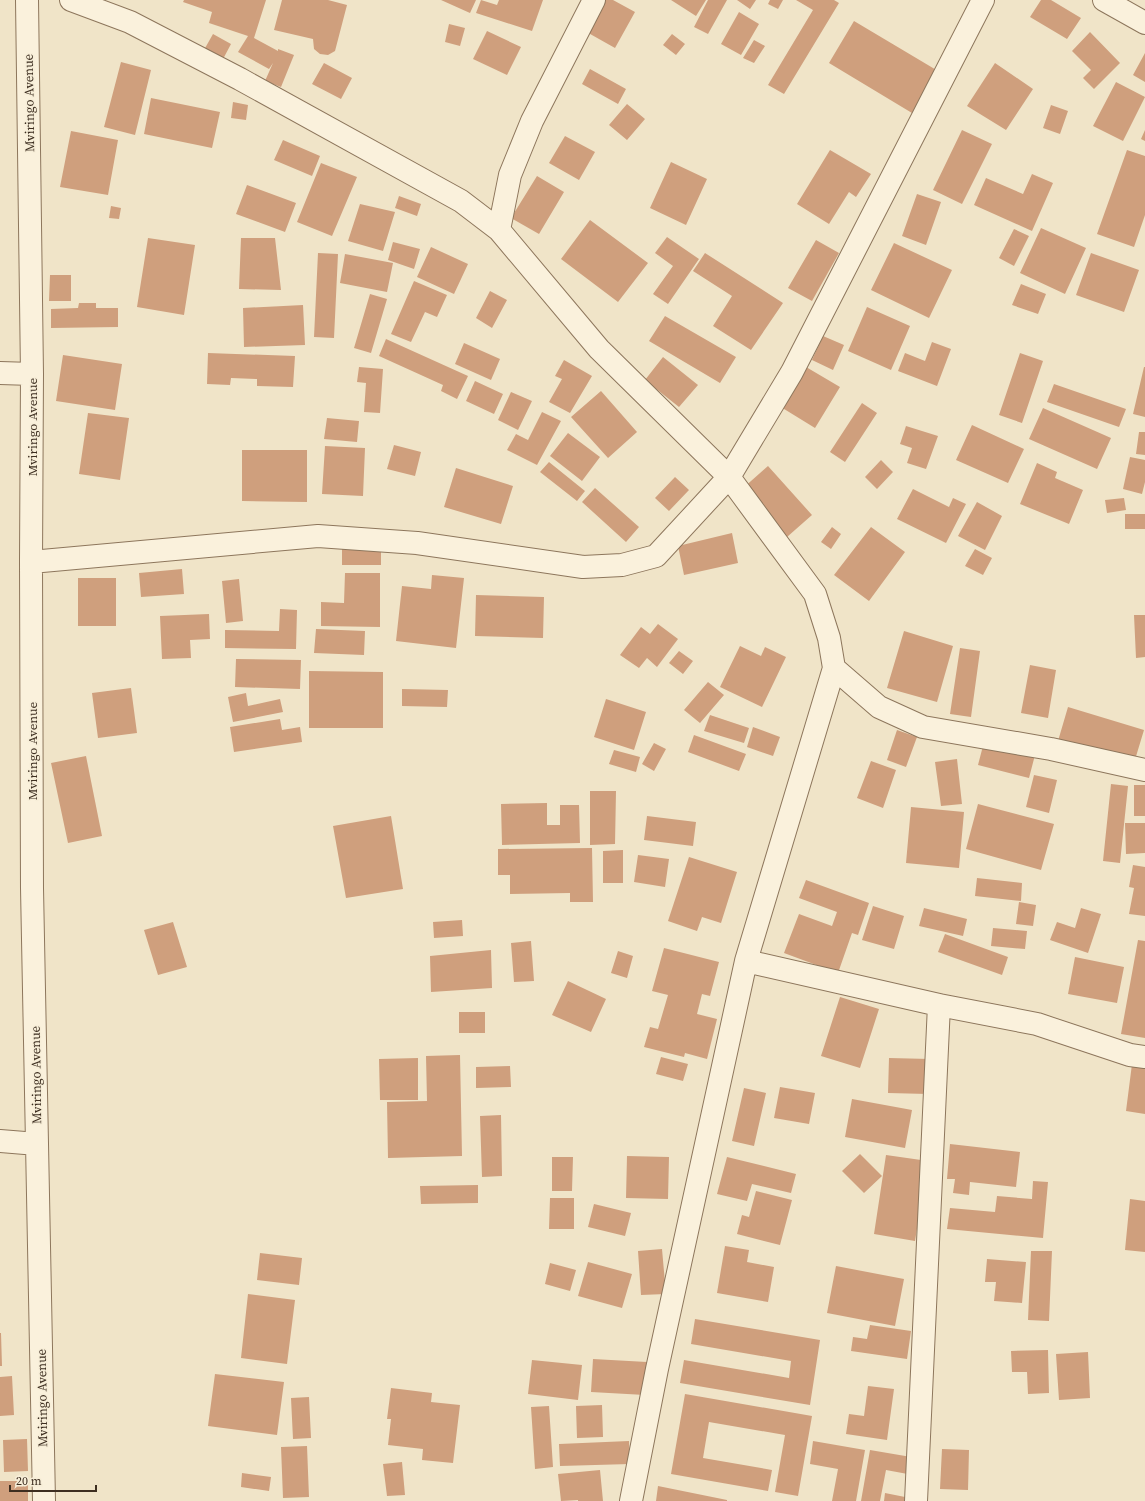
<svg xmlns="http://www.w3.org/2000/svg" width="1145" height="1501" font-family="'Source Serif 4',serif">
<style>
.building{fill:#cf9f7d}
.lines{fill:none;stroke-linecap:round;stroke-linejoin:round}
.street-casing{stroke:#8d765c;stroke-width:24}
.street{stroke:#faf1dc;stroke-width:22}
.labels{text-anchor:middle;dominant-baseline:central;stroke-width:3;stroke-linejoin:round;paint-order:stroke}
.street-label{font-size:13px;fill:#3d2e20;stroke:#f7eed8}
</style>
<rect width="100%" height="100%" fill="#f0e4c8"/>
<path class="building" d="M184,0H266L254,38L278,51V49L294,55L281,87L265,81L273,63L269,69L238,52L248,36L209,23L212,12L183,2Z
M282,0H328L347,5L335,51L328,55L320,54L314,49L313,39L274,30Z
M441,0H476L470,13Z
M481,0L497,5L499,0H543L532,31L476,13Z
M599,0H613L635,12L615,48L583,30Z
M671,0H706L696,16Z
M708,0H727L708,34L694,27Z
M737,0H756L750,9Z
M770,0H783L778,9L768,4Z
M796,0H834L839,3L784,94L768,85L813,10Z
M1041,0H1051L1081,18L1067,39L1030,17Z
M739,12L759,24L741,55L721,44Z
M854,21L938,71L912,113L829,63Z
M449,24L465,28L460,46L445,42Z
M487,31L521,47L507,75L473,59Z
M1090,32L1120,63L1094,89L1083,78L1091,70L1072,51Z
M213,34L231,44L222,61L204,50Z
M672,34L685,44L676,55L663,45Z
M754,40L765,46L754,63L743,58Z
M1145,53V82L1133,75Z
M121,62L151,70L135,135L104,127Z
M324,63L352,78L341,99L312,84Z
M995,63L1033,89L1006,130L967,106Z
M590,69L626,89L618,104L582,84Z
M1116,82L1145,97L1123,141L1093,126Z
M151,98L220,112L212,148L144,134Z
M233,102L248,105L246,120L231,118Z
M627,104L645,119L627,140L609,125Z
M1051,105L1068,111L1060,134L1043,128Z
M962,130L992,144L962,204L933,190Z
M1145,130V141L1141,139Z
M71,131L118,140L108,195L60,187Z
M565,136L595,152L579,180L549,163Z
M283,140L320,156L312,176L274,160Z
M830,150L871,174L856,197L849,192L829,224L797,204Z
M1127,150L1145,156V215L1134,247L1097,234Z
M671,162L707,179L686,225L650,208Z
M321,163L357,177L332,236L297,222Z
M1032,174L1053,183L1032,231L974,205L986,178L1023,194Z
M537,176L564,192L539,234L511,218Z
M247,185L296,203L285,232L236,214Z
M917,194L941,202L926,245L902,236Z
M399,196L421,204L417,216L395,208Z
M360,204L395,212L383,251L348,241Z
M111,206L121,208L119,219L109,218Z
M590,220L648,263L618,302L561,259Z
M1041,228L1086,248L1065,294L1020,273Z
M1014,229L1029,236L1014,266L999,258Z
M667,237L699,259L668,304L653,294L673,266L655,253Z
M148,238L195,245L184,315L137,307Z
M241,238H275L281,290L239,289Z
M816,240L839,253L812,301L788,288Z
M393,242L420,249L414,269L388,260Z
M894,243L952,270L929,318L871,290Z
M431,247L468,264L454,294L417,277Z
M318,253L338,254L334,338L314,337Z
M705,253L783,303L751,350L713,326L732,296L693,271Z
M1091,253L1139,270L1124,312L1076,295Z
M345,254L393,263L387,292L340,283Z
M50,275H71V301H49Z
M414,281L447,295L437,317L425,312L411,342L391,334Z
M1021,284L1046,294L1038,314L1012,305Z
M490,291L507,300L492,328L476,318Z
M370,294L387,299L371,353L354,348Z
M79,303H96V308H118V327L51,328V309L78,308Z
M303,305L305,345L244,347L243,308Z
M867,307L910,326L891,370L848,351Z
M665,316L736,357L720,383L649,341Z
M823,336L844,345L833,370L812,360Z
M386,339L468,376L457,399L441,391L443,385L379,356Z
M932,342L951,349L937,386L898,371L905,353L925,361Z
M464,343L500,359L491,380L455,364Z
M208,353L295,356L293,387L257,386V379L231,378L230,385L207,384Z
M1020,353L1043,361L1022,423L999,415Z
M63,355L122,364L115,410L56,401Z
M663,357L698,385L679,407L645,380Z
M564,360L592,376L570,413L549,402L562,379L555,376Z
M801,364L840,387L815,428L776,404Z
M359,367L383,369L380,413L364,412L366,383L357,382Z
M1144,367H1145V417L1133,414Z
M475,381L503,394L494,414L466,401Z
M1054,384L1126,409L1119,427L1047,402Z
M601,391L637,432L608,458L571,417Z
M511,392L532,401L518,430L498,420Z
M862,403L877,413L845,462L830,452Z
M1043,408L1111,438L1097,469L1029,439Z
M542,412L561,421L537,465L507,450L516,434L528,440Z
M88,413L129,418L120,480L79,474Z
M327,418L359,421L357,442L324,439Z
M972,425L1024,449L1008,483L956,460Z
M906,426L938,436L926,469L907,463L912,448L900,444Z
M1139,432H1145V455L1136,454Z
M568,433L600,457L582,481L550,456Z
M394,445L421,452L415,476L387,469Z
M325,446L365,448L363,496L322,494Z
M242,450H307V502L242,501Z
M1130,457L1145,460V482L1142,494L1123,489Z
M881,460L893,472L877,489L865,477Z
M549,462L585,491L577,501L540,472Z
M1037,463L1057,472L1055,478L1083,490L1069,524L1020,504Z
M768,466L812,515L787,537L742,489Z
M456,468L513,486L501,524L444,507Z
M675,477L689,490L669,511L655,498Z
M595,488L639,527L626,542L582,502Z
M913,489L949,507L953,498L966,504L946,543L897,519Z
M1124,498L1126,510L1107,513L1105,500Z
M977,502L1002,516L985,550L958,536Z
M1125,514H1145V529H1125Z
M832,527L841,534L831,549L821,542Z
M871,527L905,552L869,601L834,575Z
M732,533L738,563L684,575L678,546Z
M342,543L381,544V565H342Z
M975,549L992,558L983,575L965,566Z
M182,569L184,594L141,597L139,573Z
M345,573H380V627L321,626V602L344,603Z
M432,575L464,578L456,648L396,641L402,586L431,589Z
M78,578H116V626H78Z
M239,579L243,621L226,623L222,581Z
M476,595L544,597L543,638L475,636Z
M280,609L297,610L296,649L225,648V630L279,631Z
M209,614L210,639L190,640L191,658L162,659L160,616Z
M1134,615H1145V657L1136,658Z
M658,624L678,639L657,667L647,658L639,668L620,655L641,627L650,634Z
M316,629L365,631L364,655L314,653Z
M904,631L953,646L937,702L887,688Z
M740,646L761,656L765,647L786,657L762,707L720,687Z
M960,648L980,651L971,717L950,714Z
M679,651L693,661L683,674L669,663Z
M236,659L301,660L300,689L235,687Z
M1030,665L1056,670L1048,718L1021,713Z
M309,671L383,672V728H309Z
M708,682L724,695L700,723L684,710Z
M131,688L137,733L98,738L92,693Z
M402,689L448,690L447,707L402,706Z
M246,693L248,706L280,699L283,712L233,722L228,697Z
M606,699L646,712L634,750L594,737Z
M1068,707L1144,730L1134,763L1058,741Z
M710,715L749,728L744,743L704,731Z
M280,719L282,730L300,727L302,742L234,752L230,727Z
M753,727L780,737L773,756L747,747Z
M897,730L917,737L906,767L887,760Z
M694,735L746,754L739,771L688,752Z
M984,742L1035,755L1029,778L978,765Z
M654,743L666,749L654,771L642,764Z
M614,750L640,757L636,772L609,764Z
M86,756L102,836L68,843L51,763Z
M957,759L962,804L941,806L935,762Z
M871,761L896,770L883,808L857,798Z
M1034,775L1057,780L1049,813L1026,807Z
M1111,784L1128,786L1120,863L1103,861Z
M1134,785H1145V816H1134Z
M590,791H616L615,844L590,845Z
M547,803V825H560V805H579L580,843L502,845L501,804Z
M978,804L1054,824L1041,870L966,849Z
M911,807L964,812L959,868L906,863Z
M391,816L403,889L346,898L333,826Z
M647,816L696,822L693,846L644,840Z
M1125,823H1145V853L1126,854Z
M592,848L593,902H570V893L510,894V875H498V849Z
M623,850V883H603V851Z
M638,855L669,859L665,887L634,882Z
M689,857L737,872L721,923L702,917L697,931L668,921Z
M1133,865L1145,867V916L1129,914L1134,888L1129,887Z
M977,878L1022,883L1021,901L975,896Z
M806,880L869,903L858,935L852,933L838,973L784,953L799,914L832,926L837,912L799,898Z
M1019,902L1036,905L1033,926L1016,924Z
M873,906L904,916L894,949L862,940Z
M924,908L967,919L963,936L919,926Z
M1081,908L1101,914L1088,953L1050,940L1057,922L1075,928Z
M462,920L463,936L434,938L433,922Z
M173,922L187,967L158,975L144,930Z
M993,928L1027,931L1025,949L991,946Z
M945,934L1008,957L1002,975L938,952Z
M1138,940L1145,941V1038L1121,1034Z
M531,941L534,981L514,982L511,943Z
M664,948L719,962L710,996L702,994L697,1014L717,1019L707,1059L685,1053L684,1057L644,1047L650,1027L658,1029L668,995L652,991Z
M491,950L492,988L431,992L430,956Z
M618,951L633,956L627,978L611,973Z
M1075,957L1124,967L1117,1003L1068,994Z
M568,981L606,999L591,1032L552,1015Z
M840,997L879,1009L860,1068L821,1056Z
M459,1012H485V1033H459Z
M460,1055L462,1156L388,1158L387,1102L427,1101L426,1056Z
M661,1057L688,1064L683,1081L656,1074Z
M418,1058V1100H380L379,1059Z
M889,1058L930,1059L928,1094L888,1093Z
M1132,1064L1145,1066V1114L1126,1111Z
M510,1066L511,1087L476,1088V1067Z
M780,1087L815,1093L809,1124L774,1118Z
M744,1088L766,1093L754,1146L732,1141Z
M852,1099L912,1110L905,1148L845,1137Z
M501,1115L502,1176L482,1177L480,1116Z
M950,1144L1020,1152L1016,1187L970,1182L969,1195L953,1193L955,1179H947Z
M860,1154L882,1176L864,1193L842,1171Z
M886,1155L928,1161L915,1241L874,1234Z
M627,1156L669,1157L668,1199L626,1198Z
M552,1157H573L572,1191H552Z
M727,1157L796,1174L791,1193L752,1184L747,1201L717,1194Z
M1033,1181L1048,1182L1043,1238L947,1229L950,1208L995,1212L997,1196L1032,1199Z
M478,1185V1203L421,1204L420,1186Z
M756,1191L792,1200L780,1245L737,1234L742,1215L749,1217Z
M550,1198H574V1229H549Z
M1130,1199L1145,1201V1252L1125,1250Z
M594,1204L631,1213L625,1236L588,1227Z
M725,1246L749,1250L747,1262L774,1267L768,1302L717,1293Z
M662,1249L666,1294L641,1295L638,1251Z
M1031,1251H1052L1049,1321L1028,1320Z
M260,1253L302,1258L299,1285L257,1280Z
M987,1259L1026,1262L1022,1303L994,1301L996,1282H985Z
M588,1262L632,1274L622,1308L578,1296Z
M550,1263L576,1270L570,1291L545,1284Z
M836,1266L904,1279L895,1326L827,1313Z
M248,1294L295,1300L287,1364L241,1358Z
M695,1319L820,1340L810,1405L680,1383L684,1360L789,1378L791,1361L691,1344Z
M870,1325L911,1331L907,1359L851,1351L853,1337L867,1339Z
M0,1333H1L2,1366H0Z
M1048,1350L1049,1393L1028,1394L1027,1372H1012L1011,1351Z
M1088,1352L1090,1398L1059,1400L1056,1354Z
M593,1359L647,1362L645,1395L591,1392Z
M532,1360L582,1365L578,1400L528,1394Z
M215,1374L284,1382L277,1435L208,1426Z
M12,1376L14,1415L0,1416V1377Z
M868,1386L894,1389L887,1440L846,1434L849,1414L864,1416Z
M391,1388L432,1393L431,1402L460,1405L453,1463L422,1460L423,1449L388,1445L391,1419H387Z
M685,1394L812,1416L798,1496L775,1492L785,1435L709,1422L703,1458L772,1470L768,1491L671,1474Z
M309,1397L311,1438L293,1439L291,1398Z
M602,1405L603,1437L577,1438L576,1406Z
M549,1406L553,1467L535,1469L531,1407Z
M27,1439L28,1471L4,1472L3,1440Z
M629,1441L630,1464L560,1466L559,1444Z
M813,1441L865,1450L856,1501H832L838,1469L810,1464Z
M307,1446L309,1497L283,1498L281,1447Z
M942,1449L969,1450L968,1490L940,1489Z
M870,1450L917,1458L913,1475L886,1470L880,1501H861Z
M402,1462L405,1495L387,1496L383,1464Z
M600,1470L603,1501H578V1500L561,1501L558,1474Z
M242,1473L271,1477L269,1491L241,1487Z
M0,1481H28V1501H0Z
M658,1486L727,1500V1501H656Z
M885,1493L905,1497L904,1501H884Z"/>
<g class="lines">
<g class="street-casing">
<path id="street" d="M27,0L32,374L31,562L32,888L44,1501
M71,0L130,22L240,79L461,201L499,230L599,349L729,477L815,594L829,638L834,668L746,961L657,1369L631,1501
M1104,0L1145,23
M499,230L510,175L532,121L594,0
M0,373L32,374
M31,562L318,536L417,543L583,567L622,565L656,556L729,477L792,372L983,0
M834,668L879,707L923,727L1051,749L1145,770
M746,961L939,1005L1037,1024L1130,1055L1145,1057
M0,1141L37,1144
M916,1501L939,1005"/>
</g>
<use href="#street" class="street"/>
</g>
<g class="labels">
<g class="street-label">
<text transform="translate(29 103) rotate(-91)">Mviringo Avenue</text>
<text transform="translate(32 427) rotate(-90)">Mviringo Avenue</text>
<text transform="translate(32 751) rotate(-90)">Mviringo Avenue</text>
<text transform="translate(36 1075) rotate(-91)">Mviringo Avenue</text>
<text transform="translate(42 1398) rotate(-91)">Mviringo Avenue</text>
</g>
</g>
<path d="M10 1485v6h86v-6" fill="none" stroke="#3d2e20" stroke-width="2"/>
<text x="16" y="1485" font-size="12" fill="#3d2e20" stroke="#f7eed8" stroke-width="3" paint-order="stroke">20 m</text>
</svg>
